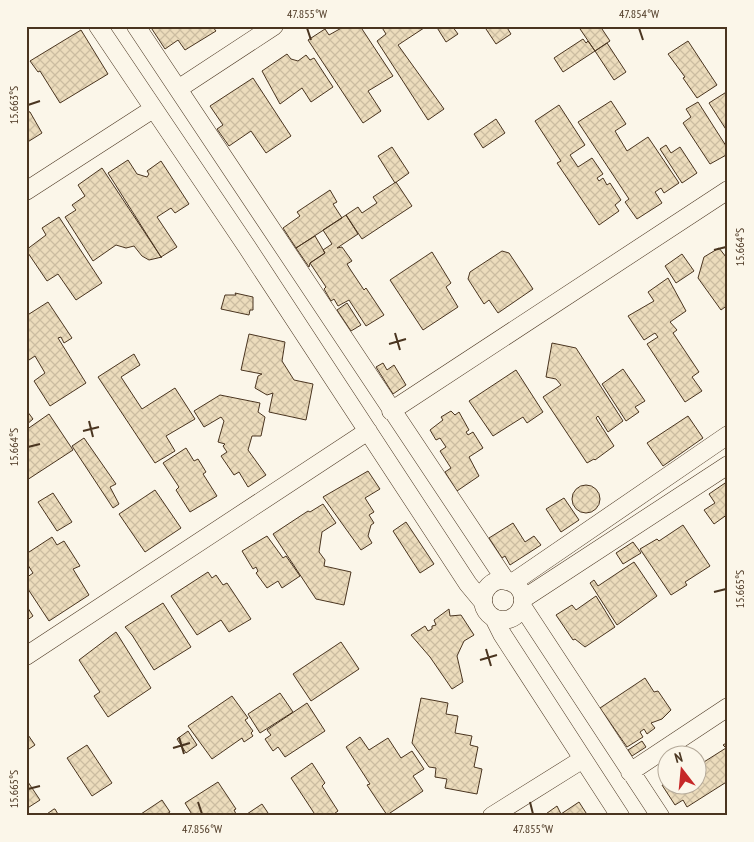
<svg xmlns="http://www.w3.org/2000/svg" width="754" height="842" font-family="'PT Sans Narrow',sans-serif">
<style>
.building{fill:url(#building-cross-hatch);stroke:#4a3520}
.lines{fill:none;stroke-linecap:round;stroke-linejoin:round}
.minor-casing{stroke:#4a3520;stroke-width:19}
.minor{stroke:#fbf6e9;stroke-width:18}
.ticks{fill:none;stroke:#4a3520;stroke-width:2}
.neatline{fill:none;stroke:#4a3520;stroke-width:2}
.ticks-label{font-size:12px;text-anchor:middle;fill:#4a3520}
</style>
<defs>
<pattern id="building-cross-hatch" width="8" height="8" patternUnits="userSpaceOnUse" patternTransform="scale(1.25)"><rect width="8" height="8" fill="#ecdcbc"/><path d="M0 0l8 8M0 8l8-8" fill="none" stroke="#ccbda1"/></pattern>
</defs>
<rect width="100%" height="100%" fill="#fbf6e9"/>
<path class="building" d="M150,26H212L216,31L185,50L178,40L165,49Z
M345,26H360L393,76L368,91L381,111L363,123L308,40L325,29L329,35Z
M381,26H427L398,45L444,109L428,120L377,41L386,34Z
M436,26H452L458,34L446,42Z
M484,26H506L511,34L496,44Z
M578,26H600L610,41L595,51Z
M81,30L108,74L60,103L40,71L38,72L30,61Z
M583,39L586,43L588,41L595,51L563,72L554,58Z
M688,41L717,85L697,98L683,78L685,77L668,54Z
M607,43L626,72L614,80L595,51Z
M287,54L291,59L298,61L306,55L310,60L314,58L333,87L311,102L302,88L280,104L262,71Z
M253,78L291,136L266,153L251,131L229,146L217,129L223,125L210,106Z
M728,91V131H727L709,103Z
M611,101L626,124L615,131L627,151L648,137L679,183L664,193L661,188L655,192L662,203L637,219L625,202L629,199L578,122Z
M698,102L728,149V154L710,164L683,123L691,117L686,109Z
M559,105L585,145L570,155L578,167L592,158L603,174L597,178L599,181L603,178L607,185L610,183L621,200L615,205L619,211L599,225L557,163L561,161L535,121Z
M26,111L30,112L42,133L26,143Z
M496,119L505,133L483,148L474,134Z
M666,145L671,153L680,147L697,173L682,183L660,149Z
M392,147L409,173L395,183L378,156Z
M128,160L137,174L147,177L149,174L147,171L161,161L189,204L175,213L171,208L157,217L177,247L161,257L108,173Z
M102,168L161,257H162L149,260L142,256L134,246L126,248L116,245L93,261L65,217L76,210L72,205L85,196L78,185Z
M396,182L412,206L362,239L346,215L358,207L362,213L377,203L373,197Z
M330,190L337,202L333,204L342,218L296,248L283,228L300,216L297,212Z
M346,215L358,234L337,248L342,247L352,261L347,264L350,269L364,290L366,288L384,315L366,326L349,300L338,306L334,299L331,301L324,289L326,287L310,263L325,253L323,250L332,244L323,230Z
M59,217L102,283L76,300L58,274L47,281L26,250L46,235L42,228Z
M315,236L325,253L310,263L309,267L296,248Z
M719,248L726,257L728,256L727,311L725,307L721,310L698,278L704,257Z
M502,251L509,253L533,289L498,313L489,300L484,304L468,279L470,272Z
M432,252L451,283L446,287L458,307L423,330L390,280Z
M682,254L694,271L676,283L665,266Z
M668,278L686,311L670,322L677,330L673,333L699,372L692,377L702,391L685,402L647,344L658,337L655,333L644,340L628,316L654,301L648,292Z
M235,293L253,297V310H250L249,315L221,309L225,295H236Z
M48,302L72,338L64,343L61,337L58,338L86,383L50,406L34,381L45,373L35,356L26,362V316Z
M347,303L361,325L351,331L337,310Z
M249,334L285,342L282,361L294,380L313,384L306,420L269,412L273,393L267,395L255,388L258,376L262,374L241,370Z
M552,343L576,348L623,421L608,432L598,416L596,418L614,446L595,460L594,459L587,463L543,397L561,385L556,379L546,377Z
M134,354L140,365L121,377L142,409L175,388L195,419L166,436L175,451L155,463L98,377Z
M383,363L387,370L394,365L406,385L393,394L376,367Z
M623,369L645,401L635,407L639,412L626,421L602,384Z
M516,370L543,412L527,423L523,417L493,436L469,401Z
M220,395L260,403L258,412L265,417L261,436H252L248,450L266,475L248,487L239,472L234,475L221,456L227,452L223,446L225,444L218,442L224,421L221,417L204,427L194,411Z
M27,411L33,419L26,425V412Z
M451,411L455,415L459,412L469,430L466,432L468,435L473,432L483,448L469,457L479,476L457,491L445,472L451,468L440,451L446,447L440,438L436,440L430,430L443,420L441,417Z
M49,414L73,450L27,480L26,430Z
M688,416L703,438L663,466L647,443Z
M84,438L116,484L110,487L119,504L113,508L72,446Z
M186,448L194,461L198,459L206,472L203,474L217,496L190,512L176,490L179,487L163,463Z
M368,471L380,489L365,498L374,512L369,515L374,523L371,525L368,536L372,543L361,550L323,497Z
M728,481V514L714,524L704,510L715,503L709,494Z
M572 499a14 14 0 1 1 28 0a14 14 0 1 1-28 0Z
M155,490L181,528L145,552L119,514Z
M53,493L72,522L57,531L38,502Z
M564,498L579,520L561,532L546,509Z
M323,504L336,523L322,532L319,552L325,560L324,566L351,572L344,605L316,599L273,534L308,511L310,512Z
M406,522L434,564L420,573L393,531Z
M513,523L525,542L534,536L541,545L510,565L505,556L502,558L489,538Z
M683,525L710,566L685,582L687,585L671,595L640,549L657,539L659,541Z
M267,536L283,558L286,556L300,576L282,588L278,581L267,588L256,573L258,571L256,567L253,569L242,551Z
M52,537L57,545L64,541L80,566L73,569L89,595L49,621L26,586V578L33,573L26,562V554Z
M633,542L641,553L623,564L616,553Z
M634,562L657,596L617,625L590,583L594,580L598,586Z
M208,572L212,578L216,575L223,585L227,583L251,619L229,632L221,620L197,635L171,596Z
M596,596L615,627L585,647L575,639L573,640L556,615L572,605L576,610Z
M163,603L191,647L154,670L132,635L125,627Z
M26,605L33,616L26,621Z
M449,609L450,616L461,615L474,635L464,641L457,656L463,682L452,689L430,657L411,635L425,626L428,631L432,629V626L436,625L434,620Z
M116,632L151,688L108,717L94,696L100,692L79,660Z
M341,642L359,669L311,701L293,674Z
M645,678L654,692L658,691L671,710L662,719L651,723L655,728L647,734L644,729L640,732L643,737L627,747L600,708Z
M280,693L293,712L260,733L248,714Z
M232,696L248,718L245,720L253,731L251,733L253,736L244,742L242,738L212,759L188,726Z
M421,698L448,703L446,714L458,716L455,733L472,736L470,745L478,747L474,767L482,769L477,794L445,788L447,779L435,777L436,768L429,767L412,743Z
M307,703L325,731L285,757L278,747L273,751L265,739L271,735L267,730Z
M188,731L197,745L186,753L177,739Z
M26,732L35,745L26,751Z
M360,737L369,750L388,738L401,758L412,751L424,769L413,776L423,791L387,815L367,785L370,784L346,747Z
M642,741L646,747L632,756L628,750Z
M728,742V781L687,807L683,800L675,805L662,785L666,783V784H696V767L726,748L723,745Z
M87,745L112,783L92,796L67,758Z
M312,763L325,783L322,786L338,811L331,816H316L291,778Z
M26,779L40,800L26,809Z
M218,782L236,809L234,810L237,816H193L185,803Z
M162,800L170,812L167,814L168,816H138Z
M579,802L588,816H543L557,806L561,814Z
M262,804L270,816H244Z
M55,809L59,816H44L54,809Z"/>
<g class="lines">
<g class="minor-casing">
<path id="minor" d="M98,26L247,247L468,584L483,602
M136,26L506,581
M178,89L274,26
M26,191L153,109
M391,411L728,190
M483 600a20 20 0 1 1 40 0a20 20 0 1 1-40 0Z
M512,583L728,435
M523,599L728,465
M522,606L660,816
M494,618L502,634L620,816
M26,656L368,431
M630,772L728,707
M492,816L583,759"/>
</g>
<use href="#minor" class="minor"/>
</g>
<path class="ticks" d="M307,28L311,40M639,28L643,40M28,105L40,101M714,250L726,247M395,333L400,350M389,344L406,339M89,421L93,437M83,431L99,427M28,447L40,444M714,592L726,589M486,649L491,666M480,660L497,655M179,737L184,754M173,748L190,743M28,789L40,786M198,802L202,814M530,802L533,814"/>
<rect width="754" height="842" fill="none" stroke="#fbf6e9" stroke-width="55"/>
<g transform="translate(682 770) rotate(344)"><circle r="24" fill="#fbf6e9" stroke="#b4a999"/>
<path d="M0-4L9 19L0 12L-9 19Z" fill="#c62828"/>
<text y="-8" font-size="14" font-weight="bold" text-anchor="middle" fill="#4a3520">N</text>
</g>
<rect x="28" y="28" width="698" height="786" class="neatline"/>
<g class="ticks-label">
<text x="307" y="18">47.855°W</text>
<text x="639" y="18">47.854°W</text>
<text transform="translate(14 105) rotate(-90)" y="4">15.663°S</text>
<text transform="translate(740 247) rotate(-90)" y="4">15.664°S</text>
<text transform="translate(14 447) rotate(-90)" y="4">15.664°S</text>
<text transform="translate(740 589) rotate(-90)" y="4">15.665°S</text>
<text transform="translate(14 789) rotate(-90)" y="4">15.665°S</text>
<text x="202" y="833">47.856°W</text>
<text x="533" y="833">47.855°W</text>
</g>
</svg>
